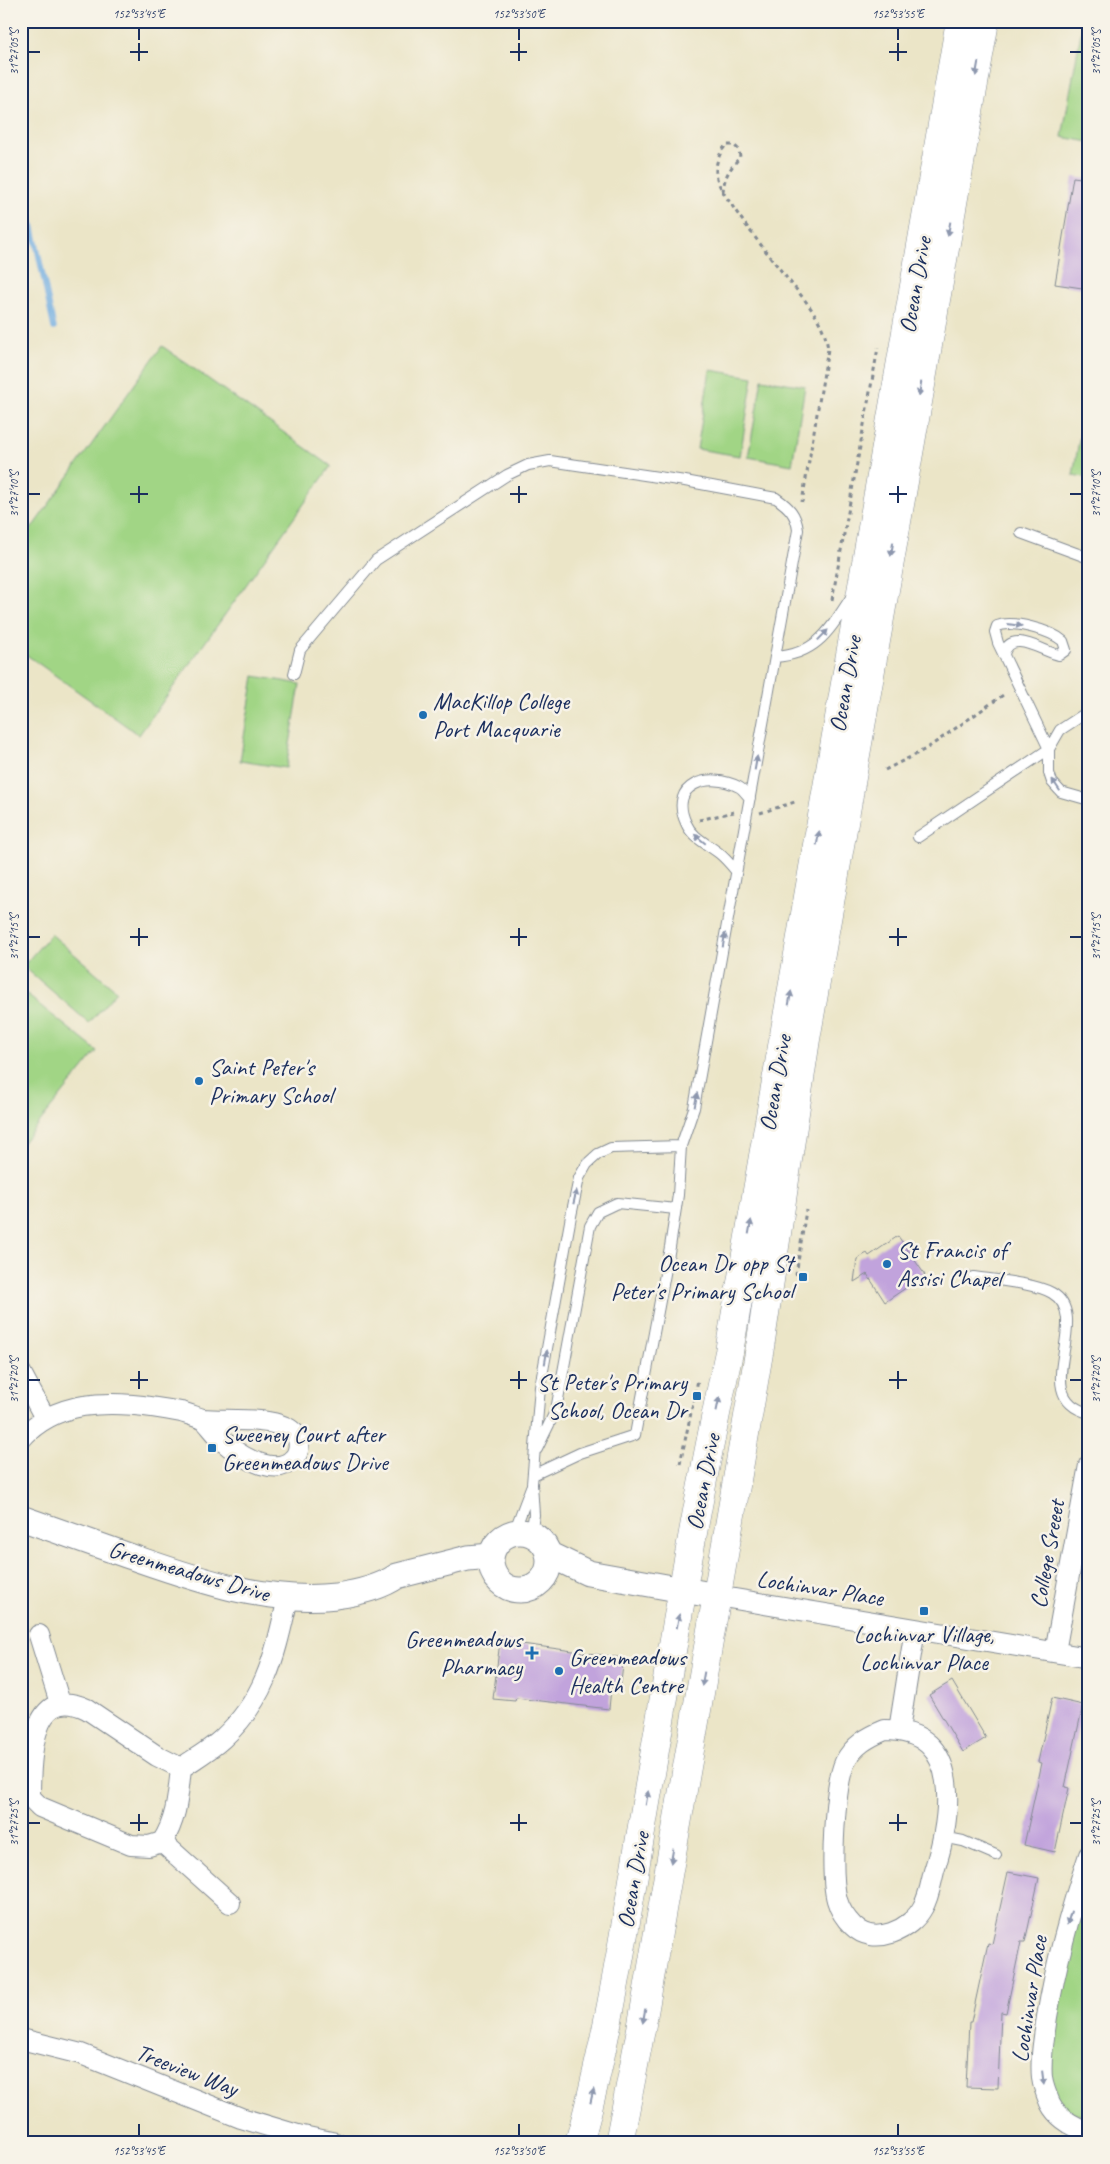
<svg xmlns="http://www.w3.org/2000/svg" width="1110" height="2164" font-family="Caveat,sans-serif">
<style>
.green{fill:#a1d585;stroke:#5e8272}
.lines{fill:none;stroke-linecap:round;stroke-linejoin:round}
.stream{stroke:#6dabe0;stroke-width:5.5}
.building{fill:#c1a3dc}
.service-casing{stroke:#838a92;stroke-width:12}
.minor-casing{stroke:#838a92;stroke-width:22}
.tertiary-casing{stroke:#838a92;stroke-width:27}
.secondary-casing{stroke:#838a92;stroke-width:29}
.path{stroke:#838a92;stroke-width:3;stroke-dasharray:4 4;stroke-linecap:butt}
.service{stroke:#fff;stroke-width:10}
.minor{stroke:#fff;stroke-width:20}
.tertiary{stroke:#fff;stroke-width:25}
.secondary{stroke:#fff;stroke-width:28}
.oneway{fill:#8d97ae}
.ticks{fill:none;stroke:#1b2f5e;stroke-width:2}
.poi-dot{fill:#1f6fb2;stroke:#f7f3e8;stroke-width:2}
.labels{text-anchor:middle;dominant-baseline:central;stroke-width:5;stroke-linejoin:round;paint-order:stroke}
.street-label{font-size:24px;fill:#1b2f5e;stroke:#f7f3e8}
.poi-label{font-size:24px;fill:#1b2f5e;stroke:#f7f3e8;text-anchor:start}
.neatline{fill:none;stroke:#1b2f5e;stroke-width:2}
.ticks-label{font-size:12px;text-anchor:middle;fill:#1b2f5e}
</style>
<rect width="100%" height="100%" fill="#f7f3e8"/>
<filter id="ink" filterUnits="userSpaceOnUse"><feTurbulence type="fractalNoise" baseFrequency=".02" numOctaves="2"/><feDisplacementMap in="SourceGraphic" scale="10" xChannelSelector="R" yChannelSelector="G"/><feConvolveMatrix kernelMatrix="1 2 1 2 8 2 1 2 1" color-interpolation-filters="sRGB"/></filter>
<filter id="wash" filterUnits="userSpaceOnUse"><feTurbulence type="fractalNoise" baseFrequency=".0096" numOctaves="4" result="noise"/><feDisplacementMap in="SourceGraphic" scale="20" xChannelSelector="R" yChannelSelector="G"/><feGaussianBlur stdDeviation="1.12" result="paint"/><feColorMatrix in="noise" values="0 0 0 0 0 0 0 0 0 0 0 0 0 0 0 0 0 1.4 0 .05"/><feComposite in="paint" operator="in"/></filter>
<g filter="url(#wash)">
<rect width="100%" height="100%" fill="#ebe5c7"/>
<path class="green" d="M1083,21H1089V142L1062,137Z
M162,346L331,466L139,735L21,651V543Z
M710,370L753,377L740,456L697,449Z
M762,379L805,386L792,465L748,457Z
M1089,383V478L1073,475Z
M254,676L300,684L286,768L240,761Z
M51,934L117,991L89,1023L23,966Z
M21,990L97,1051L21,1145Z
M1089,1863V2117L1067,2113L1049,2094L1055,1976Z"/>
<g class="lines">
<path class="stream" d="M21,172L54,328"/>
</g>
<g id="blocks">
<path class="building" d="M1073,177L1089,179V289L1055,284Z
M898,1236L925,1275L885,1302L867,1274L854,1282L857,1259L867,1253L869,1256Z
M500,1641L624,1658L620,1689L611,1688L609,1709L516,1698L515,1701L493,1699Z
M952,1681L986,1738L963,1752L929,1695Z
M1052,1698L1083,1705L1065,1787L1069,1788L1055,1852L1024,1845L1042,1763L1038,1762Z
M1008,1872L1039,1878L1025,1942H1021L1006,2013L1001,2012L998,2088L966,2087L969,2022H971L988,1943L992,1944Z"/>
</g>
</g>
<g filter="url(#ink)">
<use href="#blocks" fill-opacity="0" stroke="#838a92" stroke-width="1"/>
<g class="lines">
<g class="service-casing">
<path id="service" d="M1021,533L1089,558
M1004,654C1011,628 1043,652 1059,655L1066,650L1063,641C1050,630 1013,620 997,626L995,632L998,643L1049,749V773L1052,782L1061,792L1089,800
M294,674L300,650L376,560L507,475L528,465L550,461L685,481L776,498C789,507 796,514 798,530L775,657
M918,837L1049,749L1060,730L1089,711
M736,871C731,865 726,859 720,854C708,844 692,838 686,823C668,784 709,771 739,787C743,789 746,794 750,798
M973,1277C994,1280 1035,1283 1052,1293C1095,1318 1026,1397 1089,1413
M537,1449L556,1410L590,1226L598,1212L617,1203L676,1209
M533,1475L580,1453L635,1435L670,1247L678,1195L681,1146L694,1108L775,657C818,654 830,629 852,596
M514,1532L531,1487
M531,1534L534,1515L532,1484L540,1387L571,1216L579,1178L587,1164L598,1154L611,1148L681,1146
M943,1837L963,1841L996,1855"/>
</g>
<g class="minor-casing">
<path id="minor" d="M21,1373L45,1418
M21,1439C37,1421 59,1410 83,1406C116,1401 149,1406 181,1412C189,1414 196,1417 203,1419C224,1422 285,1414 297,1437C300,1443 299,1453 294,1458C278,1477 245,1459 230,1447C220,1440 212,1428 204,1419
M717,1596L1089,1658
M39,1635L60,1703
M1055,1652L1089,1465
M885,1730C965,1730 951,1818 934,1871C931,1883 929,1897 923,1907C911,1930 874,1947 853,1926C846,1919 840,1911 837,1900C830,1875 834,1786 845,1762C854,1745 868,1737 885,1730Z
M899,1730L915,1629
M181,1768L157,1756L87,1709C31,1682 30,1761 30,1797L40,1807L131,1845L149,1846L162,1842C177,1819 178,1795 181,1768C194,1759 210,1750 222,1739C267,1698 275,1654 288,1598
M162,1842L230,1903
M1089,1855C1071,1908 1056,1962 1047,2017C1044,2037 1040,2058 1042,2078C1043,2086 1047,2096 1050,2103C1058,2119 1074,2127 1089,2132
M21,2039L81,2054L241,2118L298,2135L336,2143"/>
</g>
<g class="tertiary-casing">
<path id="tertiary" d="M21,1518C57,1531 93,1543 129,1556C196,1579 264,1604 336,1596C357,1593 380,1588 397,1576L468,1558L491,1556
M491 1561a29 29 0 1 1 58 0a29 29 0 1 1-58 0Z
M548,1554L588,1573L717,1596"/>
</g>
<g class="secondary-casing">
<path id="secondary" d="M579,2143C607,2043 623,1940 640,1838C668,1675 694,1513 729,1352L960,21
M619,2143L642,2024L711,1630L760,1347L806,1039L985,21"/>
</g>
<path class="path" d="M723,192C724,176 730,169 740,157L739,150L734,145H726C720,152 715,164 716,173C717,186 728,199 735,210C751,233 769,255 786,277C804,299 824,320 828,349L802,502
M832,600L878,348
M885,770L926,749L1006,693
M760,813L798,801
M699,820L734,812
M796,1275L806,1210
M680,1464L698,1380"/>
<use href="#service" class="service"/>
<use href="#minor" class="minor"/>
<use href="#tertiary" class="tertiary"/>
<use href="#secondary" class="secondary"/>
</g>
<defs><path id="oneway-solid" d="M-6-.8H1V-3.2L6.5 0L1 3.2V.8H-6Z" transform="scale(1.25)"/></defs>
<g class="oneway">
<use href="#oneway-solid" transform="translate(977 69) rotate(100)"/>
<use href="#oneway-solid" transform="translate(949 229) rotate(100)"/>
<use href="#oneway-solid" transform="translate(920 389) rotate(100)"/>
<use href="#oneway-solid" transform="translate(892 549) rotate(100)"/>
<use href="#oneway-solid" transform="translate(1015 625) rotate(7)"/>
<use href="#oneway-solid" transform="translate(823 635) rotate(-46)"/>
<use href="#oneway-solid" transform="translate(756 763) rotate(-80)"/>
<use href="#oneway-solid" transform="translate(1056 785) rotate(-124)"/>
<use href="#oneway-solid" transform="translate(818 838) rotate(-80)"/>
<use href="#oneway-solid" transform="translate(700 839) rotate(-140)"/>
<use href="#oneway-solid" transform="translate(724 940) rotate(-80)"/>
<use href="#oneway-solid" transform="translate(790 998) rotate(-80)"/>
<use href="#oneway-solid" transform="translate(696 1100) rotate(-79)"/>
<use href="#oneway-solid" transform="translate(575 1197) rotate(-77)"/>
<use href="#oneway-solid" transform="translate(750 1227) rotate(-80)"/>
<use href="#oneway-solid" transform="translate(546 1357) rotate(-80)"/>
<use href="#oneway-solid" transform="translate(718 1404) rotate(-78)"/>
<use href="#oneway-solid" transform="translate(678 1621) rotate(-80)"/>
<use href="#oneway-solid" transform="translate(703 1679) rotate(100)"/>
<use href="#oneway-solid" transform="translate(647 1798) rotate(-80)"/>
<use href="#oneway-solid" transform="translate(672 1856) rotate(100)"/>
<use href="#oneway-solid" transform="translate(1069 1918) rotate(106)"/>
<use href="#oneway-solid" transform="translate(644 2016) rotate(100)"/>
<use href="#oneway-solid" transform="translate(1043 2078) rotate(83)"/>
<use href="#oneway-solid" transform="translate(592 2096) rotate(-77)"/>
</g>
</g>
<path class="ticks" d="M139,28V40M519,28V40M898,28V40M139,43V61M519,43V61M898,43V61M28,52H40M130,52H148M510,52H527M889,52H907M1070,52H1082M139,486V503M519,486V503M898,486V503M28,494H40M130,494H148M510,494H527M889,494H907M1070,494H1082M139,928V946M519,928V946M898,928V946M28,937H40M130,937H148M510,937H527M889,937H907M1070,937H1082M139,1371V1389M519,1371V1389M898,1371V1389M28,1380H40M130,1380H148M510,1380H527M889,1380H907M1070,1380H1082M139,1814V1831M519,1814V1831M898,1814V1831M28,1823H40M130,1823H148M510,1823H527M889,1823H907M1070,1823H1082M139,2124V2136M519,2124V2136M898,2124V2136"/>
<g class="poi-dot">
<circle cx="423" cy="715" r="5"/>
<circle cx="199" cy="1081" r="5"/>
<circle cx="887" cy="1264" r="5"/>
<rect x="798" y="1272" width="10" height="10" rx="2.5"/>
<rect x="692" y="1391" width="10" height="10" rx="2.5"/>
<rect x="207" y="1443" width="10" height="10" rx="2.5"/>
<rect x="919" y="1606" width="10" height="10" rx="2.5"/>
<path d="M529.5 1645.5h5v5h5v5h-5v5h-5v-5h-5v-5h5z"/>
<circle cx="559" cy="1671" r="5"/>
</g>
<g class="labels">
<g class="street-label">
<text transform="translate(915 285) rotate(-80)">Ocean Drive</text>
<text transform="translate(845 684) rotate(-80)">Ocean Drive</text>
<text transform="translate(775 1083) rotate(-80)">Ocean Drive</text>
<text transform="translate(703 1482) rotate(-79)">Ocean Drive</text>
<text transform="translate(1047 1554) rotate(-80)">College Sreeet</text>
<text transform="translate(189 1571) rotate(16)">Greenmeadows Drive</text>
<text transform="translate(820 1588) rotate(9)">Lochinvar Place</text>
<text transform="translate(633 1880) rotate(-80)">Ocean Drive</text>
<text transform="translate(1029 1999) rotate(-81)">Lochinvar Place</text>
<text transform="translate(187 2070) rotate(21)">Treeview Way</text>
</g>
<g class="poi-label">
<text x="433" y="701">MacKillop College<tspan x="433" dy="28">Port Macquarie</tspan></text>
<text x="209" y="1067">Saint Peter's<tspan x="209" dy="28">Primary School</tspan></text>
<text x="897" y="1250">St Francis of<tspan x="897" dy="28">Assisi Chapel</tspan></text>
<text x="793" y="1263" text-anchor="end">Ocean Dr opp St<tspan x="793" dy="28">Peter's Primary School</tspan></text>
<text x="687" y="1382" text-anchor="end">St Peter's Primary<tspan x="687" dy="28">School, Ocean Dr</tspan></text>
<text x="222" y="1434">Sweeney Court after<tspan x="222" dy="28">Greenmeadows Drive</tspan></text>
<text x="924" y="1634" text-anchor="middle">Lochinvar Village,<tspan x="924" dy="28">Lochinvar Place</tspan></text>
<text x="522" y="1639" text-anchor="end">Greenmeadows<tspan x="522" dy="28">Pharmacy</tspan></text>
<text x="569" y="1657">Greenmeadows<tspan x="569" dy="28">Health Centre</tspan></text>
</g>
</g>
<rect width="1110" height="2164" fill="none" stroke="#f7f3e8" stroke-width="55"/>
<rect x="28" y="28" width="1054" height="2108" class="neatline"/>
<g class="ticks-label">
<text x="139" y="18">152°53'45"E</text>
<text x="519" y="18">152°53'50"E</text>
<text x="898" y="18">152°53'55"E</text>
<text transform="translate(14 52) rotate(-90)" y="4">31°27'05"S</text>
<text transform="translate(1096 52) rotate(-90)" y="4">31°27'05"S</text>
<text transform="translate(14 494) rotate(-90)" y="4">31°27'10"S</text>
<text transform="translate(1096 494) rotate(-90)" y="4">31°27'10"S</text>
<text transform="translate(14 937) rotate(-90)" y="4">31°27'15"S</text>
<text transform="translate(1096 937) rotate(-90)" y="4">31°27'15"S</text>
<text transform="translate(14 1380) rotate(-90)" y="4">31°27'20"S</text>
<text transform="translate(1096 1380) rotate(-90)" y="4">31°27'20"S</text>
<text transform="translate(14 1823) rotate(-90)" y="4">31°27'25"S</text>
<text transform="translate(1096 1823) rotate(-90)" y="4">31°27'25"S</text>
<text x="139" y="2155">152°53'45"E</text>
<text x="519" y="2155">152°53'50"E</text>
<text x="898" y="2155">152°53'55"E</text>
</g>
</svg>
